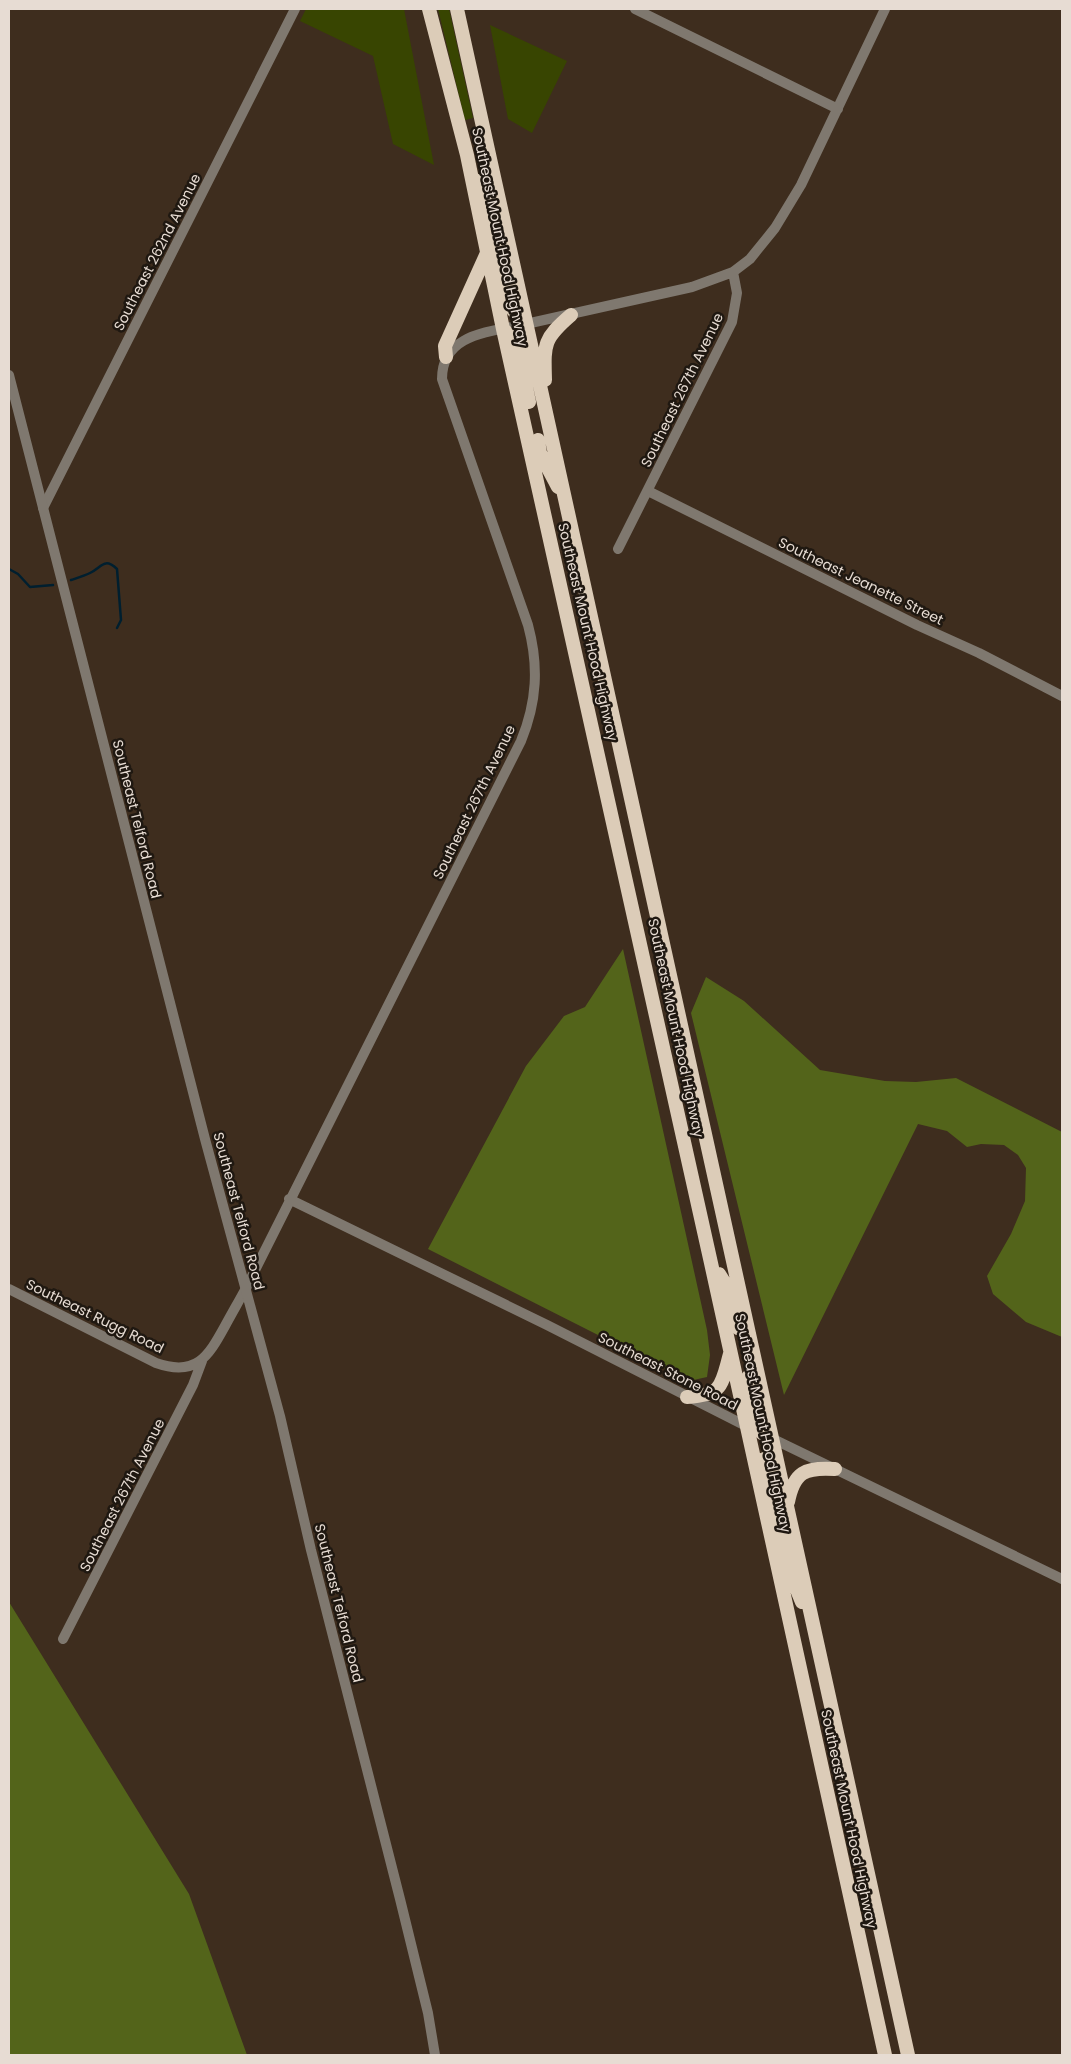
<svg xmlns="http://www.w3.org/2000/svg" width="1071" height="2064" font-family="Poppins,sans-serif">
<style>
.green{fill:#384501}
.forest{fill:#53641a}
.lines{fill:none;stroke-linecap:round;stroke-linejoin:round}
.stream{stroke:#001f2f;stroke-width:2.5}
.minor{stroke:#7f786f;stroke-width:10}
.tertiary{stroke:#7f786f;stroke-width:10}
.trunk{stroke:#dcccb8;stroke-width:14}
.labels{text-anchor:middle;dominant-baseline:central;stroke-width:5;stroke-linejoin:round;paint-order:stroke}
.street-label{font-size:14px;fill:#e7dcd3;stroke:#1f1811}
</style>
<rect width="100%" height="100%" fill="#3e2d1e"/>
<path class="green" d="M306,9H404L434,165L393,144L373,56L300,21Z
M438,9H449L473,118L465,120Z
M490,25L567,61L532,133L508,119Z"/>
<path class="forest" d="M623,949L707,1330L710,1355L707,1377L689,1381L428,1249L526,1066L564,1016L585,1007Z
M706,977L744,1001L820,1070L885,1081L916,1082L956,1078L1062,1132V1337L1026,1322L993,1294L987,1276L1011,1234L1025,1201L1026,1168L1018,1155L1004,1145L981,1144L967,1147L947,1131L918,1124L784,1395L691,1013Z
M9,1602L189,1894L247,2055H9Z"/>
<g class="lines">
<path class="stream" d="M9,569L18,574L30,587L53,585
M71,580C77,578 84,576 90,573C102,567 104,557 117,569L121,620L117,628"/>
<path class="minor" d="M635,9L838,109
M526,324L692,287L733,272L750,259L775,228L801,185L885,9
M648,491L917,625L979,653L1062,696
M43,508L295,9
M618,549L732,322L737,293L733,272
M9,1289L156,1363C196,1377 208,1357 225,1326C232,1313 239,1301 246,1288
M63,1639L193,1385L202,1361"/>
<path class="tertiary" d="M9,375L205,1139L280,1416L311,1550L400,1899L428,2013L435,2055
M289,1199L547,1325L752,1429
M246,1288L521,741C537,702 539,666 528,625L442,379C442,333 491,332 526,324
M769,1437L1062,1579"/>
<path class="trunk" d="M429,9L467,155L503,329L711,1263L885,2055
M457,9L908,2055
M479,181L491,208L513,310L524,323
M503,329L517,343L529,402
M446,357L445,346L487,253
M545,380C544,344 543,339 571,315
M538,440L540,453L558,487
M719,1274L724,1282L738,1328
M749,1376L762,1433
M687,1397C723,1395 721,1386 730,1354
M764,1459L787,1565L802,1602
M788,1502C794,1472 805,1467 835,1469"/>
</g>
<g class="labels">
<g class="street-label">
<text transform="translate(500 237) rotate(78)">Southeast Mount Hood Highway</text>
<text transform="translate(157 252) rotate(-63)">Southeast 262nd Avenue</text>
<text transform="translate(682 390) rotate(-64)">Southeast 267th Avenue</text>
<text transform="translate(861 581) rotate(26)">Southeast Jeanette Street</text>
<text transform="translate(588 632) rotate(77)">Southeast Mount Hood Highway</text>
<text transform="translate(474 802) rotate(-64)">Southeast 267th Avenue</text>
<text transform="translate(137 819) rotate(76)">Southeast Telford Road</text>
<text transform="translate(676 1028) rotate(78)">Southeast Mount Hood Highway</text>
<text transform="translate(239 1211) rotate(75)">Southeast Telford Road</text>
<text transform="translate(95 1316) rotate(26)">Southeast Rugg Road</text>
<text transform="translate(668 1371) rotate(27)">Southeast Stone Road</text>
<text transform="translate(763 1423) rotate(78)">Southeast Mount Hood Highway</text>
<text transform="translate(122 1495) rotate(-63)">Southeast 267th Avenue</text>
<text transform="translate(339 1603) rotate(76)">Southeast Telford Road</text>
<text transform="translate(849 1819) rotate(78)">Southeast Mount Hood Highway</text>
</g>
</g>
<rect width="1071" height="2064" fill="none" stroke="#e7dcd3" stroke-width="20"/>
</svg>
